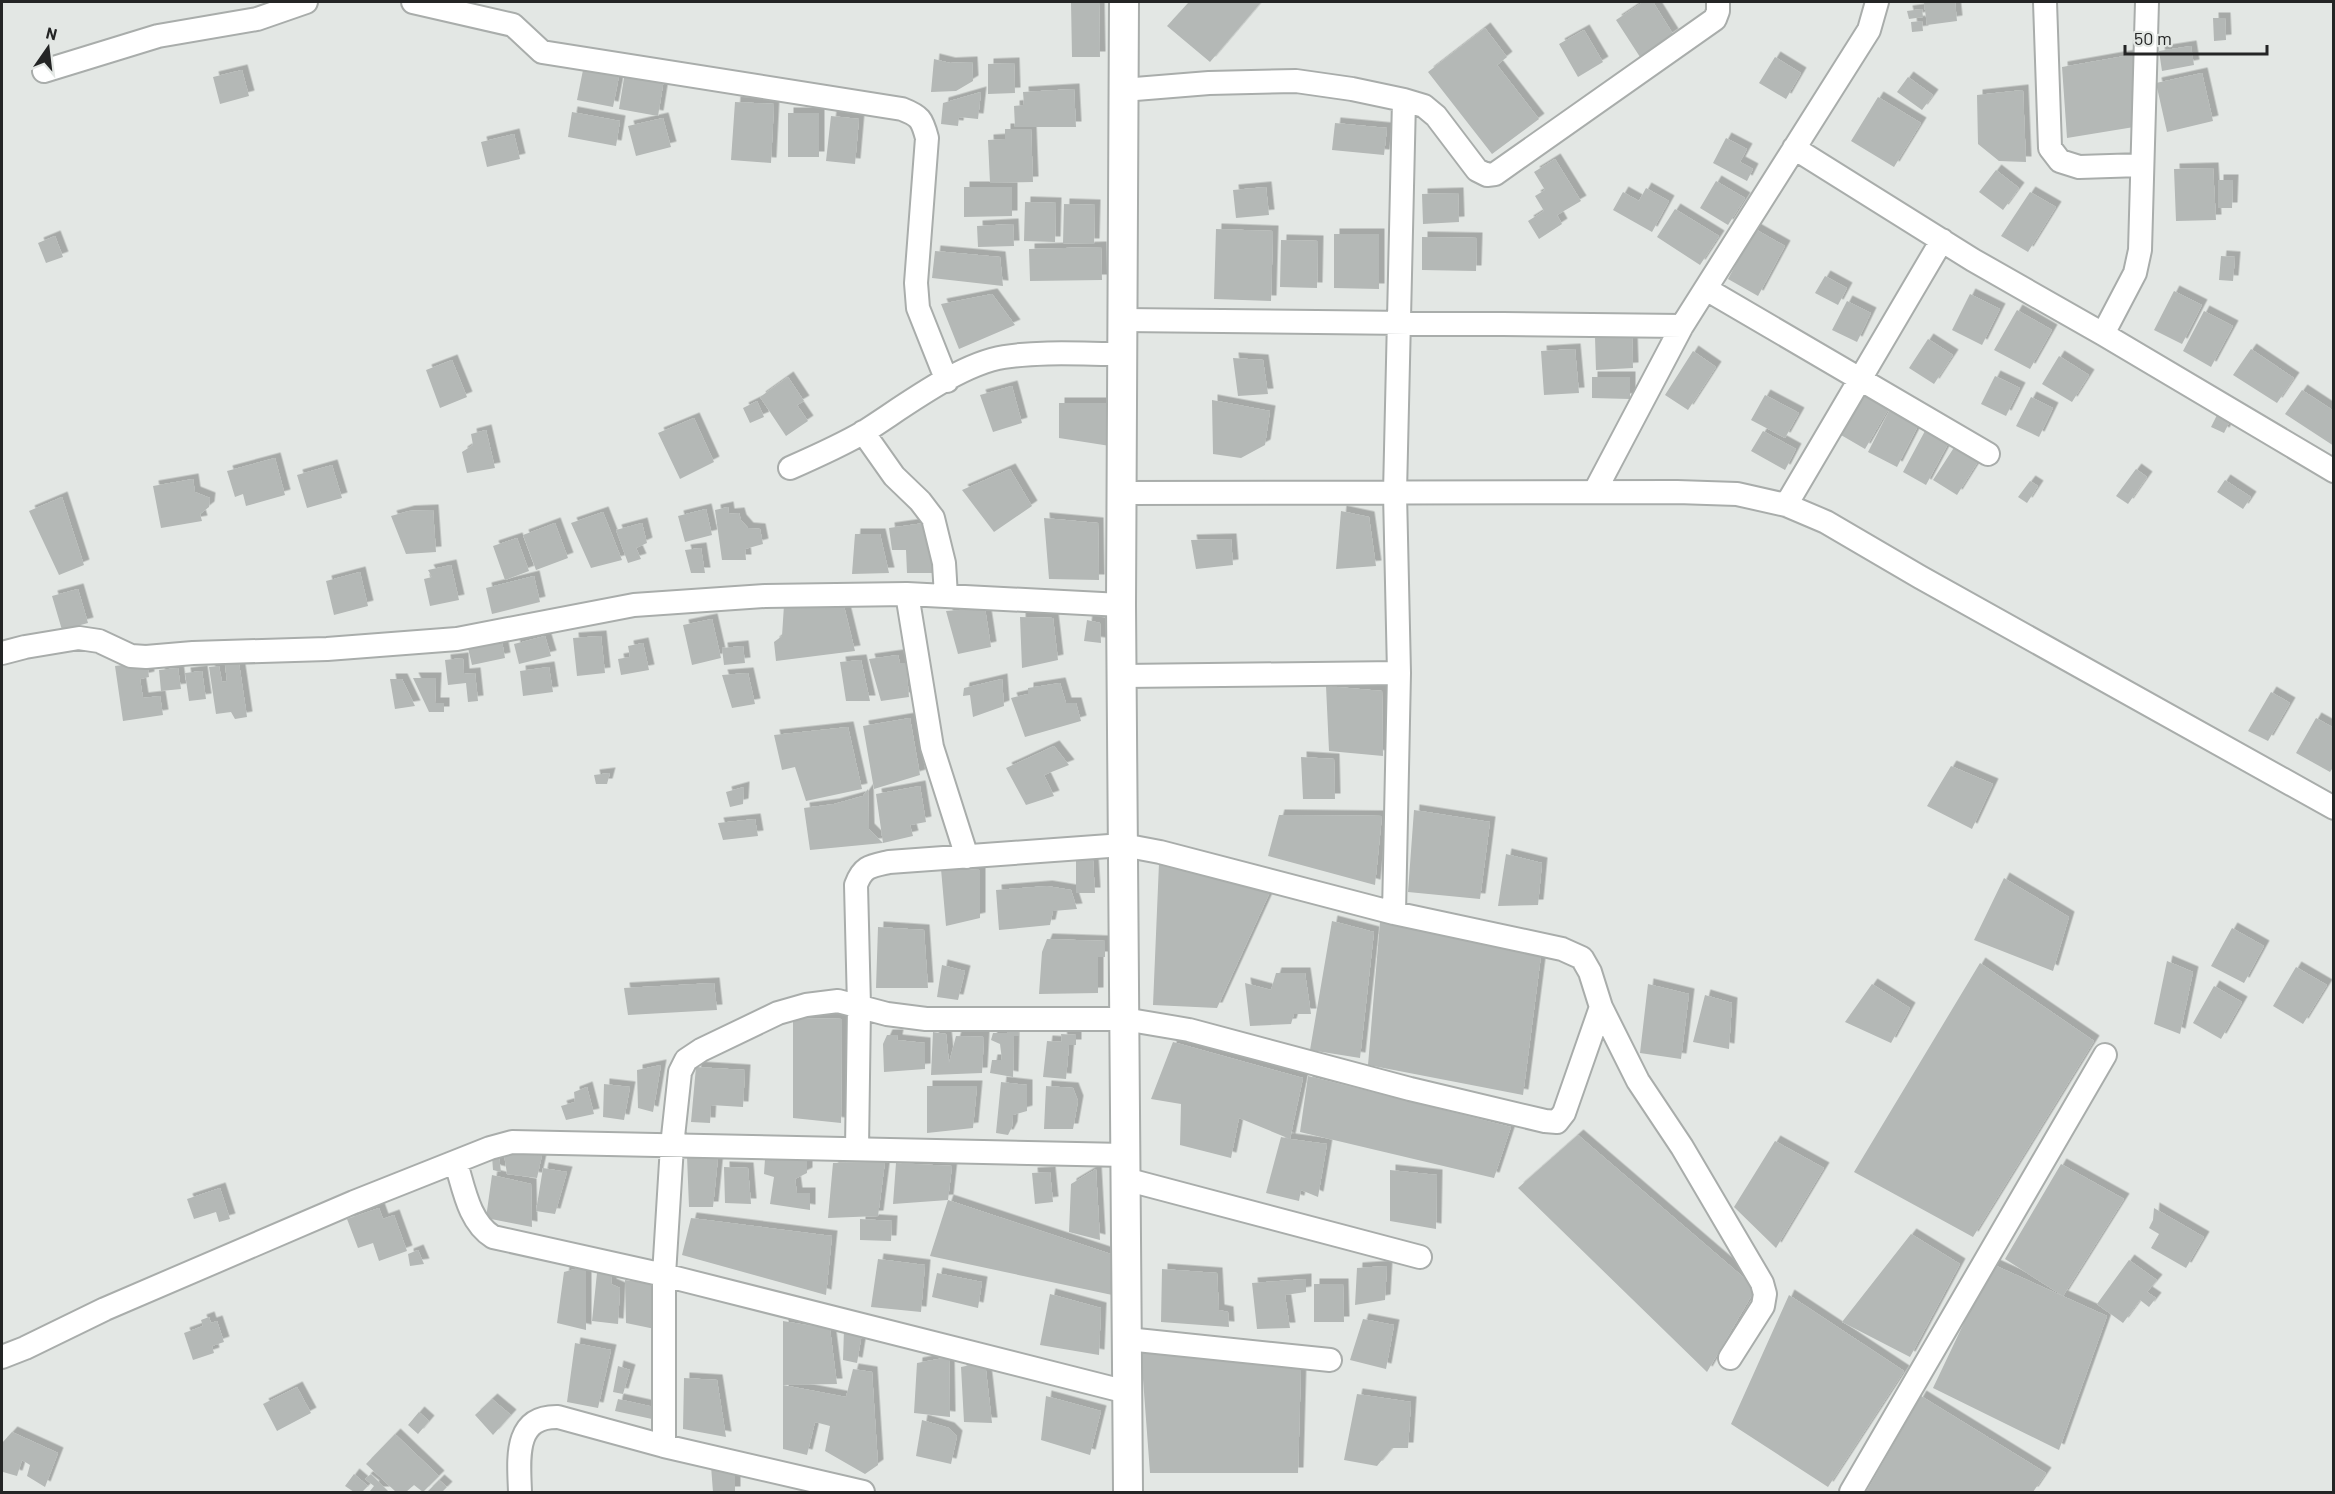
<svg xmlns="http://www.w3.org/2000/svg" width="2335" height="1494" font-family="Barlow,sans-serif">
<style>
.building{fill:#b4b8b6;filter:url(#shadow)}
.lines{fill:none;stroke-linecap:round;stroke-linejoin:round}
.minor-casing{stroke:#a9adab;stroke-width:26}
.tertiary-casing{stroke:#a9adab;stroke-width:32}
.minor{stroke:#fff;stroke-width:22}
.tertiary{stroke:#fff;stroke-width:28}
</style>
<defs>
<filter id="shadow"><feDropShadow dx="5.5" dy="-5.5" stdDeviation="0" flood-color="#0004"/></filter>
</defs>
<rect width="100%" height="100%" fill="#e3e7e4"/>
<path class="building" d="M1071,2H1099L1100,57H1072Z
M1189,2H1261L1210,62L1167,26Z
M1643,2H1653L1673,34L1640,57L1616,20Z
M1939,2H1955L1957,21L1927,25L1924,3Z
M1922,9L1923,17L1909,19L1907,11Z
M2213,18H2225L2226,40L2214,41Z
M1922,21L1923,31L1912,32L1911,22Z
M1485,28L1507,57L1497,65L1539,119L1492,154L1428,72Z
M1584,30L1603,62L1578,77L1559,44Z
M2191,46L2194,65L2162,71L2159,51Z
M2136,54L2134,127L2067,138L2062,67Z
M1775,57L1801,73L1786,99L1759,83Z
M934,59L950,63L972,62L973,81L956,91L931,92Z
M1014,63L1015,93L988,94V64Z
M584,65L620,71L613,107L577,100Z
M242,70L249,96L220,104L213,77Z
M625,72L664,79L658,116L619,109Z
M2202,73L2213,121L2167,132L2156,83Z
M1908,77L1933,95L1922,110L1897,92Z
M1074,89L1076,127H1015L1014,106L1024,105L1023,92Z
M2023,90L2026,162L1999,161L1978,144L1977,95Z
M981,92L978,119L959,117L958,126L941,124L943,103Z
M1878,97L1921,123L1894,167L1851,141Z
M735,102L774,104L771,163L731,160Z
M572,112L620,121L616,146L568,137Z
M788,113H819V157H788Z
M831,116L859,119L855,164L826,161Z
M663,118L671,147L636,156L628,126Z
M1335,123L1387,128L1384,155L1332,150Z
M1005,129H1031L1033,182L990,183L988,140L1005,139Z
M514,134L520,159L487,167L481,142Z
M1726,138L1747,149L1740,162L1753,169L1747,181L1713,163Z
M1555,159L1581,201L1557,215L1562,224L1539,239L1528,221L1544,211L1535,196L1545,190L1534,172Z
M2213,168L2216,220L2176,221L2174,169Z
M1996,170L2019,188L2003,210L1979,192Z
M2218,180H2233L2232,208H2218Z
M1716,181L1745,198L1728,225L1700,208Z
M964,187H1012V216L964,217Z
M1266,187L1269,215L1236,218L1233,190Z
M1646,188L1669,201L1652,232L1613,210L1623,192L1639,201Z
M2030,192L2056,207L2028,252L2001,236Z
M1458,193L1459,222L1423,224L1422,194Z
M1025,202L1056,203L1055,242L1024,241Z
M1064,204L1095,205L1094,244L1063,243Z
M1675,209L1719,236L1700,265L1657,237Z
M1013,224L1014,246L978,247L977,226Z
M1216,229L1273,231L1271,301L1214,299Z
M1755,229L1785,246L1758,296L1728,279Z
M1334,234H1379V289L1334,288Z
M55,236L63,257L46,263L38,243Z
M1422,237L1477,238L1476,271L1422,270Z
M1281,240L1318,241L1317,288L1280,287Z
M1101,247L1102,280L1030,281L1029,249Z
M935,251L1000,257L1003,286L932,278Z
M2221,256L2235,257L2233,281L2219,280Z
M1825,276L1847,288L1838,305L1815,293Z
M2174,291L2202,305L2182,344L2154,330Z
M992,294L1015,325L959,349L941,304Z
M1970,294L2000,309L1982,345L1952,330Z
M1847,301L1871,313L1857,342L1832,330Z
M2017,310L2052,330L2030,369L1994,350Z
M2204,311L2233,326L2211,367L2183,351Z
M1632,336L1633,368L1596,370L1595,337Z
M1928,339L1953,355L1934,384L1909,368Z
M1575,349L1579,393L1544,395L1541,351Z
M2251,349L2294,378L2277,403L2233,375Z
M1693,351L1716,367L1688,410L1665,395Z
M2059,356L2089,375L2072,402L2042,384Z
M1233,358L1263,360L1268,394L1238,396Z
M452,360L467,397L440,408L426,370Z
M1995,376L2020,388L2006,416L1981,404Z
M788,377L804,401L797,405L808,421L786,436L760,397Z
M1592,377H1630V399L1592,398Z
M1012,386L1022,423L993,432L980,395Z
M1867,389L1892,403L1865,449L1841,435Z
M2302,390L2334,411V446L2285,414Z
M1765,395L1799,413L1785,438L1751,420Z
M2031,397L2053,408L2039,437L2016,426Z
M1212,400L1270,411L1265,445L1241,458L1213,454Z
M757,401L764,417L750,423L743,408Z
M1059,403H1106L1110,446L1059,438Z
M1891,407L1920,422L1897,467L1868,452Z
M2218,413L2231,419L2224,433L2211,427Z
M694,418L714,462L680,479L658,433Z
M1926,429L1949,442L1926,485L1903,472Z
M486,430L495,468L467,473L462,452L473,445L471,434Z
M1763,431L1796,449L1785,470L1751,451Z
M1955,446L1979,460L1957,495L1933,480Z
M275,458L285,495L246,506L243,494L235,497L227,471Z
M332,465L342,498L307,508L297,475Z
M1010,469L1032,506L994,532L962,490Z
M2136,469L2147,477L2128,504L2116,496Z
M193,479L195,492L210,498L209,507L200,514L202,521L161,528L153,486Z
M2225,480L2251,497L2243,509L2217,492Z
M2030,481L2038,486L2027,503L2018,497Z
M62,497L84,565L59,575L29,511Z
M728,507L729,514L739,513L741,520L748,528L760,529L763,544L745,549L746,560H722L715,510Z
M706,509L712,535L685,542L678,516Z
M433,510L436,552L406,554L391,516L409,511Z
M1341,511L1369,517L1376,566L1336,569Z
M603,512L622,560L591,568L571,523Z
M1044,518L1098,523L1099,580L1049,579Z
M555,523L568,558L536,570L523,535Z
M642,523L647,543L636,548L641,559L628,563L616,530Z
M924,523L936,573H907L906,550H892L889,528Z
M855,534H880L889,573L852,574Z
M517,538L529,571L505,580L493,546Z
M1231,539L1233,565L1196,569L1191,540Z
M701,548L705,573H691L685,550Z
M451,565L459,600L430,606L424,579L432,577L428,570Z
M360,572L368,606L334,615L326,581Z
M534,576L540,602L492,614L486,588Z
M78,589L88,623L62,630L52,596Z
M843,602L855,651L776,661L774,642L782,636L784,605Z
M985,608L991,647L958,654L946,611Z
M1020,617L1053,618L1058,660L1022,668Z
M712,619L721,658L692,665L683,625Z
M1087,620L1100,623L1101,643L1084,641Z
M545,636L551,656L519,664L514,644Z
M601,636L605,673L577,676L573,638Z
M502,641L505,658L472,665L468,648Z
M643,643L649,670L621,675L618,659L630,657L628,646Z
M743,646L745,663L724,665L722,648Z
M898,655L900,663H906L909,697L881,701L869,659Z
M463,658L464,674L475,673L478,701L468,702L466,683L448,685L445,660Z
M861,660L870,701H846L840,662Z
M147,662L149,677L140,679L143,698L160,696L163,715L123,721L115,666Z
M239,663L247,717L235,719L231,712L216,714L209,667L219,666L222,682L227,681L225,665Z
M549,667L553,692L523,696L520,671Z
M178,668L181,689L161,691L159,670Z
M202,671L206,699L189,701L185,673Z
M748,673L755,704L732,708L722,675Z
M413,678H436L435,703H444V712H429Z
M390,679H402L415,706L395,709Z
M1002,679L1004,706L973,717L970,695L963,696L964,688Z
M1060,683L1066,703H1076L1081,721L1025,737L1011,698L1028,694V688Z
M1326,686L1382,691L1383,756L1329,751Z
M2271,692L2290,703L2268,741L2248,731Z
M910,718L920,775L874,789L863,726Z
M2316,718L2334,728V766L2330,772L2296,753Z
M848,727L862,789L806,801L795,767L782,770L774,735Z
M1054,746L1069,765L1044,775L1054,796L1026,805L1006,768Z
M1301,757L1334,759L1335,799H1303Z
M1951,766L1993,784L1972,829L1927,806Z
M610,773L607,784H596L594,775Z
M920,786L926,822L910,825L913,836L883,843L876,794Z
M744,787L743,804L730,807L726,792Z
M868,789L869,829L883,843L810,850L804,808L834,804L863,796Z
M1414,810L1490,822L1480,899L1408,892Z
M1279,815L1382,816L1375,885L1268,856Z
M755,819L758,836L723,840L718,823Z
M1506,854L1542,863L1538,905L1498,906Z
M1076,859L1093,860L1095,893H1076Z
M1159,863L1270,892L1217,1008L1153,1005Z
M941,869L980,870V918L946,926Z
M2004,878L2069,917L2053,971L1974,940Z
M1047,886L1071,890L1077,909L1053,911L1050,925L999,930L996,890Z
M1332,921L1374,932L1360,1058L1310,1050Z
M1380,922L1541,956L1523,1095L1368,1065Z
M878,927L924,930L928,988H876Z
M2232,928L2264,946L2244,983L2211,966Z
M1047,939L1105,941V957H1098V993L1039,994L1042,952Z
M2167,961L2193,972L2180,1034L2154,1024Z
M1980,963L2094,1041L1973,1237L1854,1172Z
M942,965L965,971L958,1000L937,997Z
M2296,967L2327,985L2303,1024L2273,1006Z
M1276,973H1305L1311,1014H1294L1291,1024L1250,1026L1245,983L1271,990Z
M714,983L717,1010L628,1015L624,988Z
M1648,984L1689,994L1681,1059L1640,1053Z
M1872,984L1910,1008L1891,1043L1845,1022Z
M2214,986L2242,1002L2221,1039L2193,1023Z
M1705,995L1732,1003L1729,1049L1693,1042Z
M793,1018L842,1019L841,1123L793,1118Z
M1009,1025H1018L1019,1036H1014L1013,1077L990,1073L992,1060H1002L1000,1044L991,1040L993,1033H1007Z
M933,1032L946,1034L949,1063L956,1036L984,1037L982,1073L931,1075Z
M1061,1034L1076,1035V1045H1069L1066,1079L1043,1077L1047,1041L1062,1042Z
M887,1035H898L897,1040L925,1043V1069L884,1072L883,1044Z
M1173,1042L1303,1078L1290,1139L1327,1144L1318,1197L1301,1190L1299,1201L1266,1193L1281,1137L1290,1139L1239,1118L1231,1158L1180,1145L1181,1104L1151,1099Z
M661,1065L653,1112L638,1108L637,1070Z
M696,1067L745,1070L743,1107L711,1105L710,1123L691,1122Z
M1308,1076L1511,1127L1494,1178L1300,1132Z
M1001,1082L1027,1085V1111L1013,1115L1012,1127L1008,1135L996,1133Z
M604,1084L630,1087L624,1120L603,1117Z
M927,1086H977L973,1128L927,1133Z
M1046,1086L1073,1088L1078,1101L1073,1129H1044Z
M587,1087L594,1114L566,1120L561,1106L575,1102L574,1092Z
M1578,1135L1756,1288L1707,1372L1518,1188Z
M1775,1141L1824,1168L1776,1248L1734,1207Z
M504,1154L542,1155L537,1178L507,1174Z
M492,1156H499L501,1172L493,1170Z
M687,1156L718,1158L713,1207H689Z
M765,1159L807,1161V1173L795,1179L797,1193H810V1210L770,1204L774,1177L764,1174Z
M885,1162L878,1216L828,1218L833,1163Z
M896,1163L952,1166L948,1200L893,1204Z
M2061,1164L2124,1199L2063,1296L2005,1259Z
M724,1167L748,1168L751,1204L725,1203Z
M543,1168L567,1172L555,1214L536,1211Z
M1096,1169L1100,1240L1069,1232L1071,1184Z
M1390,1170L1437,1175L1436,1229L1390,1221Z
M1050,1172L1053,1202L1035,1204L1032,1173Z
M492,1175L531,1184L532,1227L486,1218Z
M220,1188L230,1219L219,1222L216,1212L194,1219L187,1199Z
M948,1200L1114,1255L1117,1296L930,1256Z
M379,1208L383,1219L394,1215L407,1251L379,1261L373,1243L358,1248L347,1219Z
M2154,1208L2204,1237L2186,1268L2151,1248L2159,1234L2149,1228L2153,1220Z
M691,1218L832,1236L826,1295L682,1255Z
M860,1219L892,1221L891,1241L860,1240Z
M1911,1234L1960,1264L1910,1357L1842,1322Z
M418,1250L424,1264L410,1266L408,1254Z
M878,1259L925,1265L921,1312L871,1307Z
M2129,1260L2157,1280L2147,1292L2156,1298L2149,1307L2140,1300L2123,1323L2097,1304Z
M1992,1264L2107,1316L2059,1450L1933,1388Z
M586,1266V1330L557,1323L564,1272Z
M1387,1266L1385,1300L1355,1305L1357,1268Z
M1162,1269L1217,1273L1219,1310L1228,1312L1229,1327L1161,1322Z
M597,1273L612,1274L611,1284L620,1288L618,1324L592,1321Z
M937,1273L982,1282L978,1308L932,1297Z
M1306,1279V1292L1285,1295L1290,1328L1257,1329L1252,1283Z
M625,1280L655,1285V1329L626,1323Z
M1314,1284H1343L1344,1322H1314Z
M1050,1294L1101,1308L1099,1355L1040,1345Z
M1789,1295L1904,1371L1828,1487L1731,1424Z
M209,1317L211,1323L217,1321L224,1342L212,1346L214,1353L193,1360L184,1333L203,1326L201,1320Z
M1363,1319L1394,1325L1386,1369L1350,1360Z
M783,1321L830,1329L837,1384L783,1385Z
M844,1329L862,1333L857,1363L843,1360Z
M575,1343L611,1350L598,1408L567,1402Z
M1141,1352L1301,1367L1298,1473H1150Z
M949,1357L950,1417L914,1413L917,1363Z
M985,1362L992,1423L964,1422L961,1367Z
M618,1366L630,1370L623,1394L613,1392Z
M853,1369L872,1372L878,1465L865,1474L825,1451L830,1426L815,1422L807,1455L783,1449V1385L846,1397Z
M684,1378L717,1380L726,1437L683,1429Z
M297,1387L311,1413L277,1431L263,1404Z
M1357,1394L1411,1402L1408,1448H1392L1377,1466L1344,1460Z
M1046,1396L1101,1411L1090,1455L1041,1440Z
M1921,1396L2046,1473L2033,1492H1866Z
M492,1399L511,1415L493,1435L475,1415Z
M618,1399L654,1407L652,1419L615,1411Z
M419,1412L429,1421L418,1434L408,1425Z
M922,1420L949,1428L957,1436L951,1464L916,1456Z
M12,1432L58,1453L45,1487L27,1476L30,1465L22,1460L17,1476L3,1472L2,1443Z
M395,1434L439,1476L423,1492L414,1485L406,1492H396L366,1464Z
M711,1466L735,1470V1492H713Z
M354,1474L368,1486L362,1492H354L345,1486Z
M371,1474L389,1492H371L370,1491L374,1486L365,1479Z
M439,1480L447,1487L442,1492H427Z"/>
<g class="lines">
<g class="minor-casing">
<path id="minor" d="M413,2L513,25L542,52L902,109C920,116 922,119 927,138L916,283L918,308L947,381
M2045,2L2050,148L2060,161L2079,167L2141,165
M44,71L158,36L257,19L306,2
M1123,90L1209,83L1296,81L1352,89L1404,100L1424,106L1436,116L1477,170L1487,175L1495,174L1715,19L1718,11V2
M1794,148L1973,260L2103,334L2334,471
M1706,289L1988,454
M1122,320L1682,326
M2103,334L2135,273L2140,250L2147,2
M863,432L894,476L920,501L933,518L944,563L946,596
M790,468C815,457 840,446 864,432C902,408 959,364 1004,357C1042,351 1083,354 1122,354
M1595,491L1682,326L1869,30L1877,2
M1122,493L1677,492L1737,494L1786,505L1826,522L1920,577L2334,808
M1786,505L1942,240
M907,594L932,747L967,857
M2,653L25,647L79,638L99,641L131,656L146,657L193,653L327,649L457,639L634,605L765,596L907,594L1121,605
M1122,676L1399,673
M1394,913L1399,673L1395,493L1404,100
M857,1149L859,1006L856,885C863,866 871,866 889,862L1123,845L1160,852L1394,913L1562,949L1582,958L1590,972L1601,1007L1638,1081L1682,1147L1762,1283L1765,1294L1763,1306L1730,1358
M456,1163C464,1189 469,1222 493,1237L664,1275L1127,1392
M1125,1179L1420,1257
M1127,1339L1330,1360
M2,1357L25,1348L105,1309L354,1202L490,1148L512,1142L1125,1155
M664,1446V1275L672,1146L680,1072L686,1060L701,1050L778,1013L806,1005L838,1001L887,1014L926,1019H1124L1189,1030L1410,1089L1545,1121L1557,1122L1564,1113L1601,1007
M520,1492C519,1460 513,1416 558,1417L664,1446L863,1492
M1851,1492L2105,1055"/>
</g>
<g class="tertiary-casing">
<path id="tertiary" d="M1124,2L1121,605L1128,1492"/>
</g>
<use href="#minor" class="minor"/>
<use href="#tertiary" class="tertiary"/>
</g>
<rect width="2335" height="1494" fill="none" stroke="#242525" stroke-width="6"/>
<g transform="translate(48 48) rotate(14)" stroke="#e3e7e4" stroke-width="4.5" paint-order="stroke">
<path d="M0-4.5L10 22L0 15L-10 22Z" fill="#242525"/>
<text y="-9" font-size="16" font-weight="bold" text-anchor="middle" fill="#242525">N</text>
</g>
<path d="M2125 45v9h142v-9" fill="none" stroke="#242525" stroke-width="3"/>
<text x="2134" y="45" font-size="18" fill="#242525" stroke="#e3e7e4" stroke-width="4.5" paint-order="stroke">50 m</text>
</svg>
